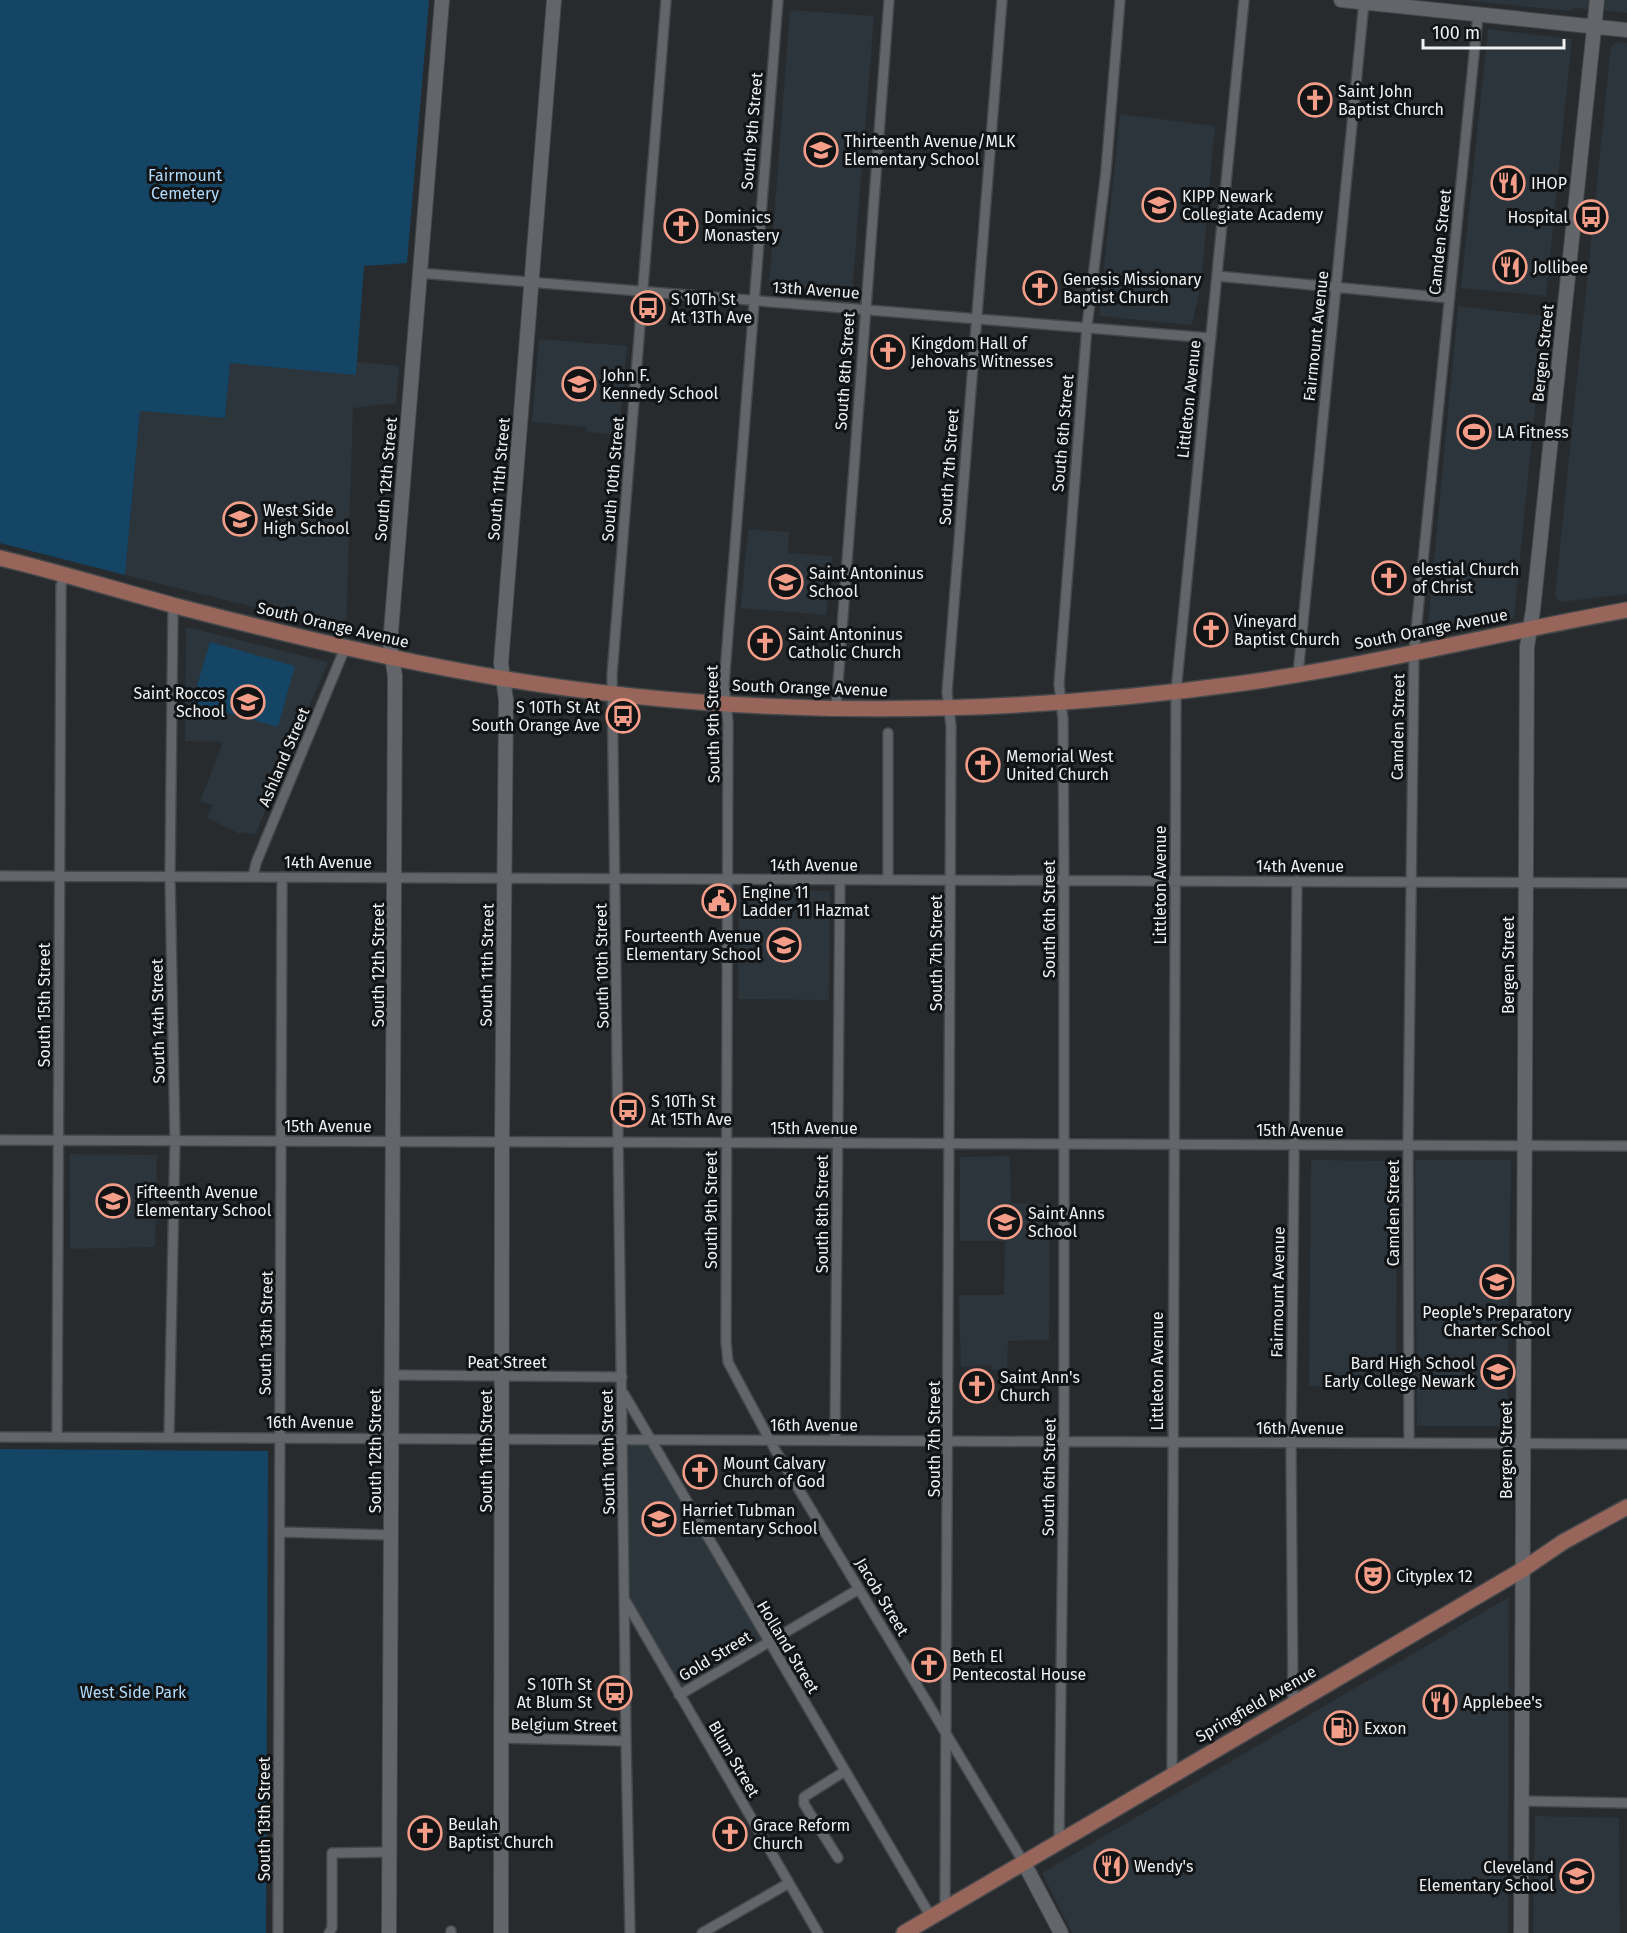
<svg xmlns="http://www.w3.org/2000/svg" width="1627" height="1933" font-family="'Fira Sans',sans-serif">
<style>
.built{fill:#2c353c}
.green{fill:#144565}
.lines{fill:none;stroke-linecap:round;stroke-linejoin:round}
.street-casing{stroke:#45484b;stroke-width:12}
.secondary-casing{stroke:#45484b;stroke-width:16}
.primary-casing{stroke:#45484b;stroke-width:18}
.street{stroke:#62666a;stroke-width:9}
.secondary{stroke:#62666a;stroke-width:14}
.primary{stroke:#98655b;stroke-width:15}
.labels{text-anchor:middle;dominant-baseline:central;stroke-width:6;stroke-linejoin:round;paint-order:stroke}
.poi-label{font-size:16px;fill:#eef0f2;stroke:#111314;text-anchor:start}
.street-label{font-size:16px;fill:#eef0f2;stroke:#111314}
.park-label{font-size:16px;fill:#b1dbfc;stroke:#111314}
</style>
<rect width="100%" height="100%" fill="#272b2e"/>
<path class="built" d="M1463,0H1627V13L1575,8L1569,11Z
M790,10L874,16L852,292L769,285Z
M1488,29L1572,39L1546,296L1461,288Z
M1617,42L1627,43V594L1560,602L1555,597L1609,64L1611,46Z
M1120,114L1215,126L1201,284L1192,325L1099,316Z
M1458,306L1544,316L1514,619L1427,634Z
M539,339L627,346L619,435L587,432V427L532,422Z
M357,362L399,366L396,403L353,408L346,630L125,575L140,411L225,418L230,363L356,374Z
M748,529L789,532L788,553L832,556L826,615L741,608Z
M186,627L328,662L255,835L243,832L240,834L207,818L213,805L200,801L223,742L185,741Z
M739,890L830,891L829,1000L738,999Z
M70,1154L157,1155L155,1247L70,1249Z
M1010,1156L1011,1203L1050,1204L1049,1340L1008,1341L1007,1369L992,1370L991,1365L961,1367L959,1295H1004L1005,1241H960V1157Z
M1311,1160L1397,1161L1396,1388L1309,1386Z
M1415,1160H1511L1507,1426H1417Z
M624,1440H647L767,1642L680,1693L626,1599Z
M1509,1597L1508,1933H1072L1042,1873Z
M1535,1816L1619,1818L1620,1933H1533Z"/>
<path class="green" d="M0,0H429L407,263L364,266L356,375L230,363L225,418L140,411L125,575L0,543Z
M210,642L295,666L278,727L192,703Z
M0,1449L268,1451L266,1933H0Z"/>
<g class="lines">
<g class="street-casing">
<path id="street" d="M778,0L724,685L728,722L726,1342L728,1362L774,1448L1024,1863
M419,273L1210,338
M1217,276L1449,298
M1298,674L1364,2
M836,709L889,0
M0,876L1627,883
M253,877L256,863L345,648
M888,880V733
M0,1140L1627,1146
M392,1375L622,1377
M624,1394L931,1917
M0,1437L1627,1444
M57,1437L61,586L64,574
M169,1437L175,1140L170,877L173,605
M835,1440L840,880
M1409,1443L1408,1145L1414,651L1478,15
M280,1532L390,1535
M625,1600L818,1933
M679,1695L859,1589
M1293,1703L1291,1443L1297,881
M502,1738L626,1741
M1172,1774L1176,691L1244,0
M1521,1801L1627,1803
M1059,1842L1064,1441V881L1063,719L1059,684L1087,326L1106,171L1120,0
M838,1858L804,1804V1797L845,1771
M945,1909L951,726L947,692L1002,0
M278,1933L282,877
M329,1933L332,1928V1853L389,1852
M451,1933V1931
M630,1933L626,1741L612,675L666,0
M702,1933L789,1883"/>
</g>
<g class="secondary-casing">
<path id="secondary" d="M1341,0L1627,30
M1024,1863L1061,1933
M389,1933L395,676L390,644L442,0
M501,1933L502,1142L506,700L501,663L554,0
M1521,1933L1527,647L1533,610L1597,0"/>
</g>
<g class="primary-casing">
<path id="primary" d="M0,558C59,572 117,590 176,606C283,634 391,660 500,678C746,719 997,717 1244,683C1372,665 1499,633 1627,610
M904,1933L1522,1570L1563,1542L1627,1507"/>
</g>
<use href="#street" class="street"/>
<use href="#secondary" class="secondary"/>
<use href="#primary" class="primary"/>
</g>
<defs>
<g id="church-ring" transform="scale(1.725)"><circle r="9.5" fill="#111314" stroke="#f49e89" stroke-width="1.5"/><path d="M-1.2-6h2.4v3.5h3.3v2.4h-3.3V6h-2.4V-.1h-3.3v-2.4h3.3Z" fill="#f49e89"/></g>
<g id="school-ring" transform="scale(1.725)"><circle r="9.5" fill="#111314" stroke="#f49e89" stroke-width="1.5"/><path d="M0-5L7-2L0 1L-7-2ZM-4 1L0 2.5L4 1V4Q0 6-4 4Z" fill="#f49e89"/></g>
<g id="restaurant-ring" transform="scale(1.725)"><circle r="9.5" fill="#111314" stroke="#f49e89" stroke-width="1.5"/><path d="M-5-6h1v4h1v-4h1v4h1v-4h1v5L-1.5 .5V6h-2V.5L-5-1ZM5-6V6H3V1.5H1.5Q1.5-4 5-6Z" fill="#f49e89"/></g>
<g id="bus-ring" transform="scale(1.725)"><circle r="9.5" fill="#111314" stroke="#f49e89" stroke-width="1.5"/><path d="M-5-6H5V4H4V6H2V4H-2V6H-4V4H-5ZM-3.5-4V0h7V-4ZM-3.5 1.2v1.5H-2V1.2ZM2 1.2v1.5H3.5V1.2Z" fill="#f49e89"/></g>
<g id="stadium-ring" transform="scale(1.725)"><circle r="9.5" fill="#111314" stroke="#f49e89" stroke-width="1.5"/><path d="M0-5a6.5 5 0 1 0 0 10a6.5 5 0 1 0 0-10ZM-3.5-1.8h7v3.6h-7Z" fill="#f49e89"/></g>
<g id="civic-ring" transform="scale(1.725)"><circle r="9.5" fill="#111314" stroke="#f49e89" stroke-width="1.5"/><path d="M-.6-6.5H3V-4.5H.6V-3L4-1V1h2V6H-6V1h2V-1L-.6-3ZM-1.2 2.5V6h2.4V2.5Z" fill="#f49e89"/></g>
<g id="theatre-ring" transform="scale(1.725)"><circle r="9.5" fill="#111314" stroke="#f49e89" stroke-width="1.5"/><path d="M-5-5.5Q0-4 5-5.5V0Q5 5 0 6Q-5 5-5 0ZM-3.3-2.5H-1v1.5H-3.3ZM1-2.5H3.3v1.5H1ZM-2.8 1Q0 5.5 2.8 1Z" fill="#f49e89"/></g>
<g id="fuel-ring" transform="scale(1.725)"><circle r="9.5" fill="#111314" stroke="#f49e89" stroke-width="1.5"/><path d="M-5.5-6h7V0h2V4h1.3V-2.5L3-4.5l.8-.8L6-3V5H2.5V1h-1V6h-7ZM-4.2-4.7v3.2H.2V-4.7Z" fill="#f49e89"/></g>
</defs>
<g fill-rule="evenodd">
<use href="#church-ring" x="1315" y="100"/>
<use href="#school-ring" x="821" y="150"/>
<use href="#restaurant-ring" x="1508" y="183"/>
<use href="#school-ring" x="1159" y="205"/>
<use href="#bus-ring" x="1591" y="217"/>
<use href="#church-ring" x="681" y="226"/>
<use href="#restaurant-ring" x="1510" y="267"/>
<use href="#church-ring" x="1040" y="288"/>
<use href="#bus-ring" x="648" y="308"/>
<use href="#church-ring" x="888" y="352"/>
<use href="#school-ring" x="579" y="384"/>
<use href="#stadium-ring" x="1474" y="432"/>
<use href="#school-ring" x="240" y="519"/>
<use href="#church-ring" x="1389" y="578"/>
<use href="#school-ring" x="786" y="582"/>
<use href="#church-ring" x="1211" y="630"/>
<use href="#church-ring" x="765" y="643"/>
<use href="#school-ring" x="248" y="702"/>
<use href="#bus-ring" x="623" y="716"/>
<use href="#church-ring" x="983" y="765"/>
<use href="#civic-ring" x="719" y="901"/>
<use href="#school-ring" x="784" y="945"/>
<use href="#bus-ring" x="628" y="1110"/>
<use href="#school-ring" x="113" y="1201"/>
<use href="#school-ring" x="1005" y="1222"/>
<use href="#school-ring" x="1497" y="1282"/>
<use href="#school-ring" x="1498" y="1372"/>
<use href="#church-ring" x="977" y="1386"/>
<use href="#church-ring" x="700" y="1472"/>
<use href="#school-ring" x="659" y="1519"/>
<use href="#theatre-ring" x="1373" y="1576"/>
<use href="#church-ring" x="929" y="1665"/>
<use href="#bus-ring" x="615" y="1693"/>
<use href="#restaurant-ring" x="1440" y="1702"/>
<use href="#fuel-ring" x="1341" y="1728"/>
<use href="#church-ring" x="425" y="1833"/>
<use href="#church-ring" x="730" y="1834"/>
<use href="#restaurant-ring" x="1111" y="1866"/>
<use href="#school-ring" x="1577" y="1876"/>
</g>
<g class="labels">
<g class="poi-label">
<text x="1338" y="91">Saint John<tspan x="1338" dy="18">Baptist Church</tspan></text>
<text x="844" y="141">Thirteenth Avenue/MLK<tspan x="844" dy="18">Elementary School</tspan></text>
<text x="1531" y="183">IHOP</text>
<text x="1182" y="196">KIPP Newark<tspan x="1182" dy="18">Collegiate Academy</tspan></text>
<text x="704" y="217">Dominics<tspan x="704" dy="18">Monastery</tspan></text>
<text x="1568" y="217" text-anchor="end">Hospital</text>
<text x="1533" y="267">Jollibee</text>
<text x="1063" y="279">Genesis Missionary<tspan x="1063" dy="18">Baptist Church</tspan></text>
<text x="671" y="299">S 10Th St<tspan x="671" dy="18">At 13Th Ave</tspan></text>
<text x="911" y="343">Kingdom Hall of<tspan x="911" dy="18">Jehovahs Witnesses</tspan></text>
<text x="602" y="375">John F.<tspan x="602" dy="18">Kennedy School</tspan></text>
<text x="1497" y="432">LA Fitness</text>
<text x="263" y="510">West Side<tspan x="263" dy="18">High School</tspan></text>
<text x="1412" y="569">elestial Church<tspan x="1412" dy="18">of Christ</tspan></text>
<text x="809" y="573">Saint Antoninus<tspan x="809" dy="18">School</tspan></text>
<text x="1234" y="621">Vineyard<tspan x="1234" dy="18">Baptist Church</tspan></text>
<text x="788" y="634">Saint Antoninus<tspan x="788" dy="18">Catholic Church</tspan></text>
<text x="225" y="693" text-anchor="end">Saint Roccos<tspan x="225" dy="18">School</tspan></text>
<text x="600" y="707" text-anchor="end">S 10Th St At<tspan x="600" dy="18">South Orange Ave</tspan></text>
<text x="1006" y="756">Memorial West<tspan x="1006" dy="18">United Church</tspan></text>
<text x="742" y="892">Engine 11<tspan x="742" dy="18">Ladder 11 Hazmat</tspan></text>
<text x="761" y="936" text-anchor="end">Fourteenth Avenue<tspan x="761" dy="18">Elementary School</tspan></text>
<text x="651" y="1101">S 10Th St<tspan x="651" dy="18">At 15Th Ave</tspan></text>
<text x="136" y="1192">Fifteenth Avenue<tspan x="136" dy="18">Elementary School</tspan></text>
<text x="1028" y="1213">Saint Anns<tspan x="1028" dy="18">School</tspan></text>
<text x="1497" y="1312" text-anchor="middle">People's Preparatory<tspan x="1497" dy="18">Charter School</tspan></text>
<text x="1475" y="1363" text-anchor="end">Bard High School<tspan x="1475" dy="18">Early College Newark</tspan></text>
<text x="1000" y="1377">Saint Ann's<tspan x="1000" dy="18">Church</tspan></text>
<text x="723" y="1463">Mount Calvary<tspan x="723" dy="18">Church of God</tspan></text>
<text x="682" y="1510">Harriet Tubman<tspan x="682" dy="18">Elementary School</tspan></text>
<text x="1396" y="1576">Cityplex 12</text>
<text x="952" y="1656">Beth El<tspan x="952" dy="18">Pentecostal House</tspan></text>
<text x="592" y="1684" text-anchor="end">S 10Th St<tspan x="592" dy="18">At Blum St</tspan></text>
<text x="1463" y="1702">Applebee's</text>
<text x="1364" y="1728">Exxon</text>
<text x="448" y="1824">Beulah<tspan x="448" dy="18">Baptist Church</tspan></text>
<text x="753" y="1825">Grace Reform<tspan x="753" dy="18">Church</tspan></text>
<text x="1134" y="1866">Wendy's</text>
<text x="1554" y="1867" text-anchor="end">Cleveland<tspan x="1554" dy="18">Elementary School</tspan></text>
</g>
<g class="street-label">
<text transform="translate(752 131) rotate(-85)">South 9th Street</text>
<text transform="translate(1440 242) rotate(-84)">Camden Street</text>
<text transform="translate(816 290) rotate(4)">13th Avenue</text>
<text transform="translate(1316 336) rotate(-84)">Fairmount Avenue</text>
<text transform="translate(1543 353) rotate(-84)">Bergen Street</text>
<text transform="translate(845 371) rotate(-86)">South 8th Street</text>
<text transform="translate(1189 399) rotate(-84)">Littleton Avenue</text>
<text transform="translate(1063 433) rotate(-85)">South 6th Street</text>
<text transform="translate(949 467) rotate(-86)">South 7th Street</text>
<text transform="translate(386 479) rotate(-85)">South 12th Street</text>
<text transform="translate(499 479) rotate(-85)">South 11th Street</text>
<text transform="translate(613 479) rotate(-85)">South 10th Street</text>
<text transform="translate(333 625) rotate(13)">South Orange Avenue</text>
<text transform="translate(1431 629) rotate(-11)">South Orange Avenue</text>
<text transform="translate(810 688) rotate(2)">South Orange Avenue</text>
<text transform="translate(713 724) rotate(-91)">South 9th Street</text>
<text transform="translate(1398 727) rotate(-89)">Camden Street</text>
<text transform="translate(284 757) rotate(-67)">Ashland Street</text>
<text x="328" y="862">14th Avenue</text>
<text x="814" y="865">14th Avenue</text>
<text x="1300" y="866">14th Avenue</text>
<text transform="translate(1160 885) rotate(-90)">Littleton Avenue</text>
<text transform="translate(1049 919) rotate(-90)">South 6th Street</text>
<text transform="translate(936 953) rotate(-90)">South 7th Street</text>
<text transform="translate(378 965) rotate(-90)">South 12th Street</text>
<text transform="translate(487 965) rotate(-89)">South 11th Street</text>
<text transform="translate(1508 965) rotate(-90)">Bergen Street</text>
<text transform="translate(602 966) rotate(-91)">South 10th Street</text>
<text transform="translate(44 1005) rotate(-90)">South 15th Street</text>
<text transform="translate(158 1021) rotate(-91)">South 14th Street</text>
<text x="328" y="1126">15th Avenue</text>
<text x="814" y="1128">15th Avenue</text>
<text x="1300" y="1130">15th Avenue</text>
<text transform="translate(711 1210) rotate(-90)">South 9th Street</text>
<text transform="translate(1393 1213) rotate(-90)">Camden Street</text>
<text transform="translate(822 1214) rotate(-90)">South 8th Street</text>
<text transform="translate(1278 1292) rotate(-89)">Fairmount Avenue</text>
<text transform="translate(266 1333) rotate(-89)">South 13th Street</text>
<text x="507" y="1362">Peat Street</text>
<text transform="translate(1157 1371) rotate(-90)">Littleton Avenue</text>
<text x="310" y="1422">16th Avenue</text>
<text x="814" y="1425">16th Avenue</text>
<text x="1300" y="1428">16th Avenue</text>
<text transform="translate(934 1439) rotate(-90)">South 7th Street</text>
<text transform="translate(1506 1450) rotate(-90)">Bergen Street</text>
<text transform="translate(375 1451) rotate(-90)">South 12th Street</text>
<text transform="translate(486 1451) rotate(-90)">South 11th Street</text>
<text transform="translate(608 1452) rotate(-91)">South 10th Street</text>
<text transform="translate(1049 1477) rotate(-89)">South 6th Street</text>
<text transform="translate(882 1597) rotate(59)">Jacob Street</text>
<text transform="translate(788 1647) rotate(59)">Holland Street</text>
<text transform="translate(715 1656) rotate(-31)">Gold Street</text>
<text transform="translate(1256 1704) rotate(-30)">Springfield Avenue</text>
<text transform="translate(564 1725) rotate(1)">Belgium Street</text>
<text transform="translate(734 1759) rotate(60)">Blum Street</text>
<text transform="translate(264 1819) rotate(-90)">South 13th Street</text>
</g>
<g class="park-label">
<text x="185" y="175">Fairmount<tspan x="185" dy="18">Cemetery</tspan></text>
<text x="133" y="1692">West Side Park</text>
</g>
</g>
<path d="M1423 39v9h141v-9" fill="none" stroke="#eef0f2" stroke-width="3"/>
<text x="1432" y="39" font-size="18" fill="#eef0f2" stroke="#111314" stroke-width="4.5" paint-order="stroke">100 m</text>
</svg>
